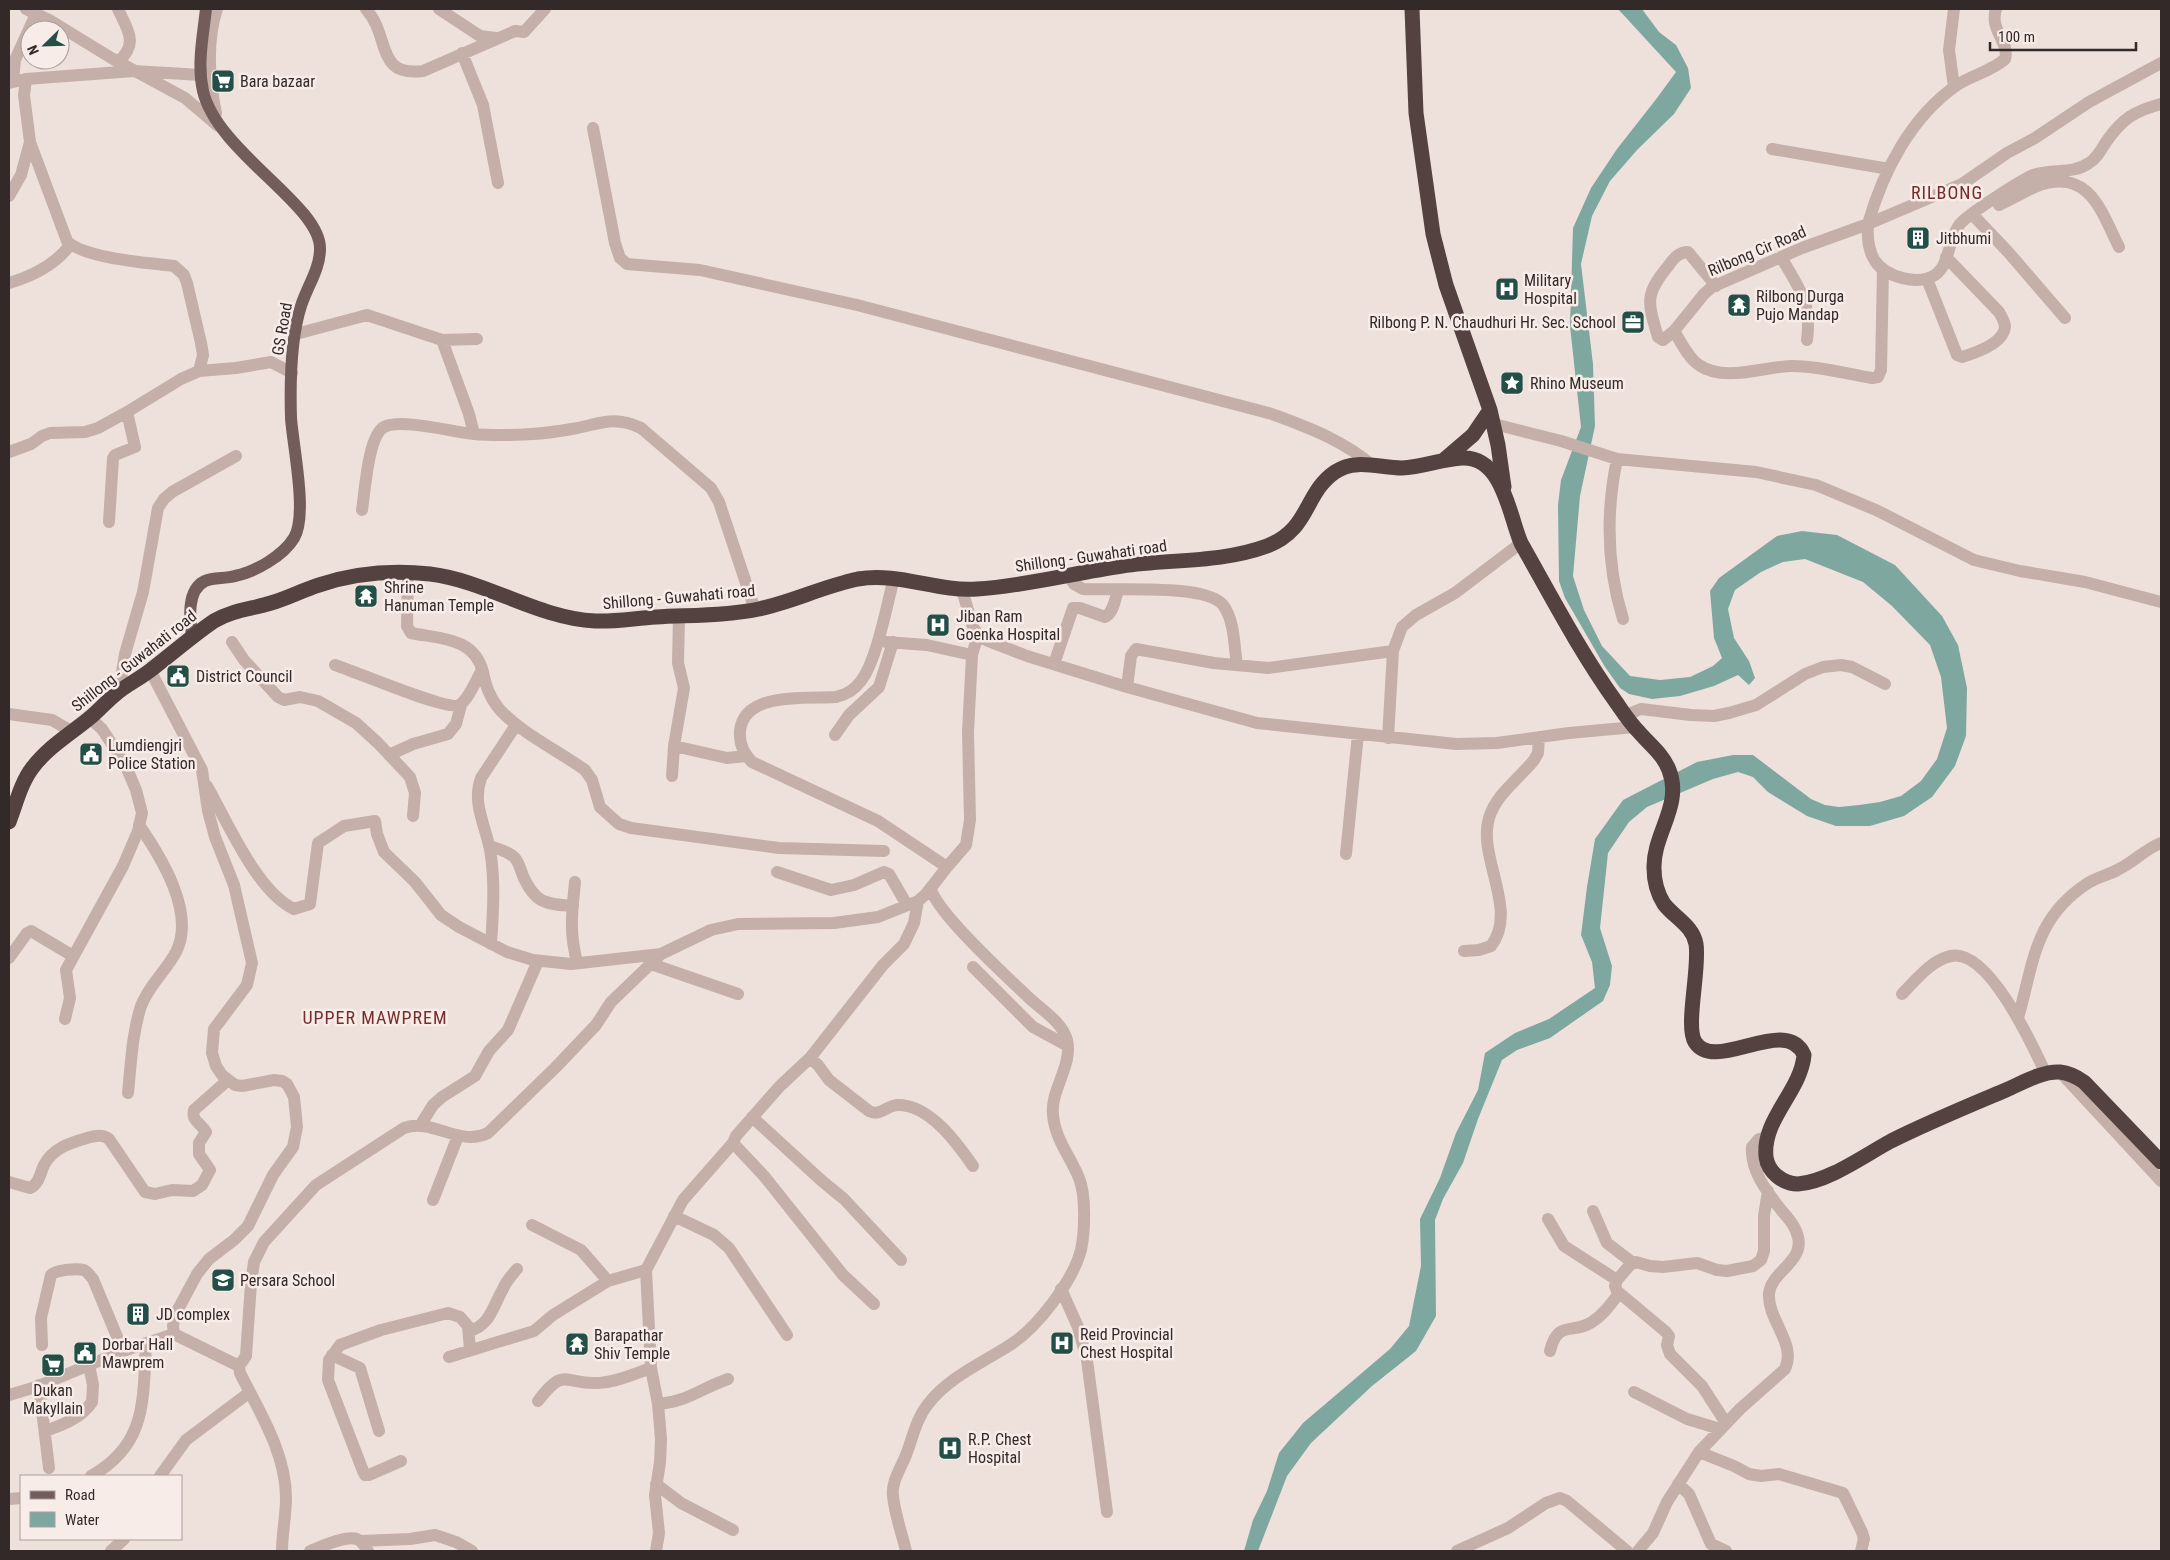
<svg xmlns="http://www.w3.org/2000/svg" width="2170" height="1560" font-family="'Roboto Condensed',sans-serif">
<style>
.water{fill:#7ea89f}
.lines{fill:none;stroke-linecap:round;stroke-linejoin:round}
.minor{stroke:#c5afa9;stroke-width:12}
.major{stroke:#735d5b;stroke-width:12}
.highway{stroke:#534240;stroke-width:15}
.labels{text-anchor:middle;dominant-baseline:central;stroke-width:5;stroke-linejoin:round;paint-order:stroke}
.poi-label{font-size:16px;fill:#332928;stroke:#f7ece7;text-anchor:start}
.street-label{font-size:16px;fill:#332928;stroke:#f7ece7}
.neighbourhood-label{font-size:18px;letter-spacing:1px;fill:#772b2c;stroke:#f7ece7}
</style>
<rect width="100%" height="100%" fill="#eee1dc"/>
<path class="water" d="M1618,9H1642L1659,32L1676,45L1688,68L1691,88L1674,114L1637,150L1610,181L1592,216L1581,264L1593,364L1595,426L1580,496L1573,576L1584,610L1602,646L1630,676L1660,680L1690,677L1713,666L1722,658L1714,638L1710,591L1719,578L1777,536L1802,531L1837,535L1895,565L1942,616L1958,645L1967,688L1966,736L1955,766L1932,797L1904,816L1870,826H1836L1807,816L1768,792L1753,777L1738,772L1713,779L1647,807L1629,822L1608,853L1600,928L1612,966L1610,985L1603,1001L1550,1038L1517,1050L1502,1060L1478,1119L1463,1163L1443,1199L1435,1220L1436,1316L1416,1351L1372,1386L1311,1443L1287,1476L1258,1551H1244L1253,1520L1267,1491L1279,1453L1303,1423L1390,1349L1409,1326L1421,1266L1420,1219L1440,1178L1456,1133L1478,1090L1485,1053L1515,1033L1549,1019L1595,988L1592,962L1581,935L1587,887L1595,839L1623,800L1697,762L1733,755H1753L1811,799L1825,805L1839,807L1859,805L1880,802L1901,796L1921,781L1937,759L1947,728L1941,677L1930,645L1892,606L1863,582L1805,559L1783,562L1761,572L1735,590L1728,609L1734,638L1749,661L1755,678L1749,685L1738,675L1714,686L1680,696L1652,699L1629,694L1620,688L1605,667L1565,598L1559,581L1558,505L1561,480L1581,427L1570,326L1573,228L1591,188L1617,149L1657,98L1676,72Z"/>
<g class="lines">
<path class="minor" d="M26,9L51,21L113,59L185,98L218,126
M366,9C391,37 375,77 423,71L515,31L524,32L545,9
M439,9L480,36L496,38
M1954,9L1949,50L1954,87
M1996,9C1989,30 2010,42 2005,59C1992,71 1972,75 1957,85C1911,117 1883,171 1868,224L1962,184L2007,153L2035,138L2089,102L2161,63
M462,53L483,105L498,183
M118,62C139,43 128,31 118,9
M26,79L24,95L30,142L67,241C83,258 149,263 174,266L184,275L187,283L201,343L203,355L199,371
M13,81L15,60L36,14
M9,83L26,79L134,71L201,75
M216,113C209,79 206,43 217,9
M593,128L615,243L620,258L627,264L700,270L857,305L1272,414C1309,428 1343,440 1373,466
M1772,149L1889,169
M9,196L21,175L30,142
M1999,205C2012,199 2024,192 2037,186C2089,167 2101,211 2119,247
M1972,214L2009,253L2065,318
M1781,257C1799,288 1812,303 1807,340
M1927,279L1957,355L1962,357C1975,353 1999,345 2004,331C2007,324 2002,318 1999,312L1946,257
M9,283C33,276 55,265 70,245
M1716,286L1688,252C1679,252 1674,258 1669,265C1645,294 1647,301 1658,337L1663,340L1674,331C1681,342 1688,358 1699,365C1725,383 1764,366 1793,366C1819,366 1846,374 1872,378L1878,377L1881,370L1883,269
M1674,331L1704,294L1712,287L1802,248L1868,224C1867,237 1868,250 1875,261C1886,277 1918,286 1935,275C1950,265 1948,238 1960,224C1968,214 2020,181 2033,175C2052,168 2072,175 2089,163C2097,158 2101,150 2106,142C2122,119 2134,111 2161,104
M296,334L367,315L442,340L477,339
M442,340L469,414L474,434
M1494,424L1561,441L1617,459L1756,472L1816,485L1876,510L1974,560L2020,571L2085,582L2161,602
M9,452L31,444L42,436L50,433L85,432L98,428L127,412L181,379L199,371L236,368L271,362L292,373
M1617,459C1606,512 1607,567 1623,619
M362,510C365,491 368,436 384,427C400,418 453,432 474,434C483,435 494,435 504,435C526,435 550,433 572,429C600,424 613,415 641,428L711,488L719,502L755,610
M109,522L113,458L115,455L135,447L127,412
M408,572L407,626L411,633C440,639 474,637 483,672C486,687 490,698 500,710C524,735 557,750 585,770L592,780L600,807L619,824L631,828L779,848L884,851
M1068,575L1074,584L1083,589C1111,591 1206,583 1223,605C1235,621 1234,647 1237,665
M962,590L973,627L978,635L988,641L1027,656L1127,687L1257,723L1456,744L1497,743L1569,733L1635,727
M232,642L244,660L278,697L284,700L300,697L318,701L356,723L378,743L410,777L415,793L413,816
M886,642L927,645L972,655
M1054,664L1073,608H1080L1105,617C1114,612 1115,599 1118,590
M335,665C354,671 447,711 459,705C468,701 477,678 482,670
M150,670L202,770L208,811L215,837L234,885L252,963L247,985L214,1029L212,1053L216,1066L222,1075L235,1085L242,1086L274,1080L282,1081L287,1084L294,1097L297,1127L293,1147L273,1175L248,1226L234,1240L209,1259L197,1274L175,1315L173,1326L174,1334L239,1366L246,1356L251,1283L254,1262L264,1242L316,1185L404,1128C433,1118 459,1147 488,1133L556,1067L596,1025L611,1002L661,954
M1127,687L1131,656L1136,649L1214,663L1268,668L1393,651
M119,691L125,654L143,592L158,508L164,499L172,492L236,456
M9,714L52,720L71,731
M1626,715L1641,709L1691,715L1714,716L1729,713L1756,705L1805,674L1823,667L1841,665L1852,667L1885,684
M835,735L849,715L879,687L893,642
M1388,738L1393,651L1402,627L1416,615L1455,593L1521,543
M674,746L727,758L746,756
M389,755L413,744L448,734L456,724L461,705
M672,776L674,746L684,688L678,663L679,616
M207,786C227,821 257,892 294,909L310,904L318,843L344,826L375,821L377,834L384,852L415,882L441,915L459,927L507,952L533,960L571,964L661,954L711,930L738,924L834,923L878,917L918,901L926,894L947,867L878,821L752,762C744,754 739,743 740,731C744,691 807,699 836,697C846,695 855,689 861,681C877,660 887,604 894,578
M490,846C498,849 508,851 515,858C519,863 521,870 523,876C535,903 545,904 573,906
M1346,854L1358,734
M947,867L966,845L970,820L968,732L972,655L978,635
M777,872L831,890L854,885L884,872L889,874L907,905
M575,882C572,913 569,931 577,962
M491,944C493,915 495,885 491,856C488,829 471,806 481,778L516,725
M1464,951L1479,950L1491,946C1519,910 1477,857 1489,818C1496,794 1519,779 1534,760L1538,753L1539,737
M9,958L27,933L31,931L73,956
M651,964L738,994
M973,967L1033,1027L1068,1046
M1902,994C1916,980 1931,960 1951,956C1988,948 2033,1046 2046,1074
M2018,1018C2034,962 2034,918 2088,883C2097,877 2109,875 2119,869C2134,862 2145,849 2161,843
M65,1019L70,998L66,970L123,866L138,831L142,813L136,790L125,764L102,729L90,718
M810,1058L818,1065L829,1080L869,1111C880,1117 887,1105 898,1105C930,1105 957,1143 973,1166
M2060,1072L2161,1181
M128,1093C131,1064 132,1034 141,1006C149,985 166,971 176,952C196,913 161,857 139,825
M752,1117L822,1181L844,1199L901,1260
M420,1126L433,1105L442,1097L475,1076L489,1051L508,1030L538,961
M733,1143L764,1176L843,1275L874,1304
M9,1182L30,1188C39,1184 40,1174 44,1165C53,1148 70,1143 87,1138C95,1136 102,1134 109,1139L145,1192L155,1194L172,1190L193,1191L202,1185L210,1170L199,1154V1143L206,1132C201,1123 191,1121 194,1110L228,1080
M433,1200L458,1136
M1593,1211L1607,1243L1633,1263
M674,1216L714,1235L729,1248L787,1335
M1548,1219L1564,1246L1617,1280L1615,1286L1617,1291L1666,1332L1669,1336L1667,1345L1670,1354L1702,1386L1726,1423
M532,1225L581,1250L608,1281
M1617,1280L1630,1265L1636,1262L1650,1266L1663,1267L1697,1263L1717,1270L1727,1271L1753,1266L1761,1260L1764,1251V1216L1768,1191
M1061,1289L1078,1327L1087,1360L1107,1512
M469,1331C490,1326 493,1306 503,1289C506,1281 512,1275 517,1269
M42,1345L41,1318L51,1275C56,1270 76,1268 84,1270C88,1272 90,1276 93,1279L123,1351
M1550,1351C1558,1319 1573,1335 1592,1322C1603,1315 1611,1304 1619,1293
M332,1355L360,1368L379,1431
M449,1357L534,1331L553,1315L608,1281L646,1270
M239,1366L240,1373C259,1411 286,1453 286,1498C286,1516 282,1533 282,1551
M39,1385L49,1468
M1634,1392L1687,1419L1720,1429
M9,1395L36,1387L123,1351L174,1334
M538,1401C565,1365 564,1385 598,1383C616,1382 634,1374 651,1368
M658,1404C687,1402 702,1388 728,1379
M45,1431C63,1425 81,1418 92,1402L93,1385L89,1365
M1699,1452L1734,1466L1749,1474L1761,1476L1779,1474L1843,1493L1862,1532L1864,1539L1861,1551
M401,1461L369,1475H365L363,1471L328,1380L329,1360L340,1345L381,1330L448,1313L460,1317L468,1326L470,1350
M91,1476C147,1445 143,1400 146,1343
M160,1476L186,1440L250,1392
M656,1484L681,1503L733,1530
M1678,1484L1689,1494L1711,1544L1726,1551
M9,1499L21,1498
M360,1541L410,1539L435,1535L456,1542L472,1551
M111,1551L124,1539
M310,1551C320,1547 346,1535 357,1539C362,1541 365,1547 368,1551
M656,1551L659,1533L655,1495L660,1462L661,1439L658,1404L651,1368L646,1270L683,1200L733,1143L736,1136L780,1086L810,1058L883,965L904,944L914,923L918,901
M906,1551C902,1534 895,1515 893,1496C891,1482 901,1468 906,1455C913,1437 916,1419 928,1404C949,1377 982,1363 1010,1345C1037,1328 1073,1281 1081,1250C1085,1231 1086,1195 1079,1178C1070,1156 1055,1139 1053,1115C1050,1090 1073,1066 1067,1040C1062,1021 1040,1009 1027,996C1006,976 937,913 931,889
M1457,1551L1508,1528L1546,1503L1560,1498L1567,1501L1627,1551
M1638,1551L1653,1533L1667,1502L1699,1452L1740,1409L1785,1369C1797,1343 1767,1320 1769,1293C1772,1271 1804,1262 1798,1237C1796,1227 1789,1219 1782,1211C1768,1193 1750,1171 1752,1147L1759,1139L1768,1137"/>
<path class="major" d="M192,636C190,620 186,590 205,581C214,577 225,579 235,576C255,572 283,556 294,538C308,515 293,447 291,418C290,385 291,337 301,306C307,287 320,269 320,249C321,205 217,152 203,91C197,64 203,36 206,9"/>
<path class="highway" d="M1412,9L1416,113L1433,234L1446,285L1490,410L1473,435L1445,459
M1490,410L1498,445L1504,487
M9,822C16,804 21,782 33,767C49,746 72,733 92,716C100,709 108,700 117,693C128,684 141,678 152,669C173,653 192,636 214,621C232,610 252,609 271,603C288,598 303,590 319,585C355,573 392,570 430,574C487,581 537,618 595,621C615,622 636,618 656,617C690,615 725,616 759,609C792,602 824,586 858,579C899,572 937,592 977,589C1026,586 1074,573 1122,566C1170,559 1221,563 1267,546C1310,530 1304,493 1335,472C1355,458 1380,468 1402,468C1423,467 1442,459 1462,458C1503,456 1509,515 1521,543C1551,596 1580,652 1616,702C1623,712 1630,723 1639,732C1649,744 1663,754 1669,770C1683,805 1653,834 1654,868C1654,881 1657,893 1664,904C1675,918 1693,926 1696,944C1700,968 1685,1026 1695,1042C1715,1074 1786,1014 1804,1055C1801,1091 1762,1119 1766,1157C1768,1172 1783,1184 1798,1184C1828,1182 1865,1155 1891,1141C1929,1122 1968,1106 2006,1090C2022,1083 2042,1071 2060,1072C2069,1073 2077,1077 2084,1082L2161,1162"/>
</g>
<defs>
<g id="supermarket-square" transform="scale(1.25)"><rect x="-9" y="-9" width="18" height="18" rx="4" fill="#234f47" stroke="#f7ece7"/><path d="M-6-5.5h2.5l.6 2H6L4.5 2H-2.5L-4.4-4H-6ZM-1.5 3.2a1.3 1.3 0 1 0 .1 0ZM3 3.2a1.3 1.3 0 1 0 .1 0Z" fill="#fff"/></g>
<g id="building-square" transform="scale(1.25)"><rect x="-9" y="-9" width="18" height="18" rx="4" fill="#234f47" stroke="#f7ece7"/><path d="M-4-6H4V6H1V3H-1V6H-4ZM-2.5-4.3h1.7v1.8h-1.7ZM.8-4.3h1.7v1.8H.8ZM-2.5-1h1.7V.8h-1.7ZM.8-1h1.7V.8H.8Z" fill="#fff"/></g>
<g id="hospital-square" transform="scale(1.25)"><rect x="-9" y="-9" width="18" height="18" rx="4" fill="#234f47" stroke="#f7ece7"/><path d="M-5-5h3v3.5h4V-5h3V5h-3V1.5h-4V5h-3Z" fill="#fff"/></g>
<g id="temple-square" transform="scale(1.25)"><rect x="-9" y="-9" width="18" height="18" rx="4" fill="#234f47" stroke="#f7ece7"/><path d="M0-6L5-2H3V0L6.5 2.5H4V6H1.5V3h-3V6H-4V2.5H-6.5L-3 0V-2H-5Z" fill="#fff"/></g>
<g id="office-square" transform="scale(1.25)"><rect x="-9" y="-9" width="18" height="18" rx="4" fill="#234f47" stroke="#f7ece7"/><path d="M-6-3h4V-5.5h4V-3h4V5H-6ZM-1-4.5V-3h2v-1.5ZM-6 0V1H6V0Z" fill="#fff"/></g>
<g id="sight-square" transform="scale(1.25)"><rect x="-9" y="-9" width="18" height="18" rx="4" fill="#234f47" stroke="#f7ece7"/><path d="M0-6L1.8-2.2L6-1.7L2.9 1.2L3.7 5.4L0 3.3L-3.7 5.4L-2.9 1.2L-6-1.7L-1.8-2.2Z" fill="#fff"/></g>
<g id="civic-square" transform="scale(1.25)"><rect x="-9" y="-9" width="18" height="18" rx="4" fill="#234f47" stroke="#f7ece7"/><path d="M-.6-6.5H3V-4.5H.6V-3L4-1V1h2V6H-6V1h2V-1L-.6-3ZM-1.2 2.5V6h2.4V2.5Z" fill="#fff"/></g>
<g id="school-square" transform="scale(1.25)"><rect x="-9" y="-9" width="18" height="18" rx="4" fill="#234f47" stroke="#f7ece7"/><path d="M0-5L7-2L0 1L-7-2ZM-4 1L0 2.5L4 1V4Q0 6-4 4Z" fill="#fff"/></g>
</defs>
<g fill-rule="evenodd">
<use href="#supermarket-square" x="223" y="81"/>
<use href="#building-square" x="1918" y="238"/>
<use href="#hospital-square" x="1507" y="289"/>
<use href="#temple-square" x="1739" y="305"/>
<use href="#office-square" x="1633" y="322"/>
<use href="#sight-square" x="1512" y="383"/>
<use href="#temple-square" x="366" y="596"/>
<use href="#hospital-square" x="938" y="625"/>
<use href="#civic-square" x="178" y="676"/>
<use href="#civic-square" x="91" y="754"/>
<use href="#school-square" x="223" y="1280"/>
<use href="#building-square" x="138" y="1314"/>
<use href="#hospital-square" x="1062" y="1343"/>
<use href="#temple-square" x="577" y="1344"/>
<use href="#civic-square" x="85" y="1353"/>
<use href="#supermarket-square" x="53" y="1365"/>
<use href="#hospital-square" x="950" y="1448"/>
</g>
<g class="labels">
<g class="poi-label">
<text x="240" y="81">Bara bazaar</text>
<text x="1936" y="238">Jitbhumi</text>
<text x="1524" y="280">Military<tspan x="1524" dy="18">Hospital</tspan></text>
<text x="1756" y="296">Rilbong Durga<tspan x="1756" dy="18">Pujo Mandap</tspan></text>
<text x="1616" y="322" text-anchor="end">Rilbong P. N. Chaudhuri Hr. Sec. School</text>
<text x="1530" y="383">Rhino Museum</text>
<text x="384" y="587">Shrine<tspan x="384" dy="18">Hanuman Temple</tspan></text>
<text x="956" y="616">Jiban Ram<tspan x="956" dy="18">Goenka Hospital</tspan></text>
<text x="196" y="676">District Council</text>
<text x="108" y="745">Lumdiengjri<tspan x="108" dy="18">Police Station</tspan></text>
<text x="240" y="1280">Persara School</text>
<text x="156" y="1314">JD complex</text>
<text x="1080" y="1334">Reid Provincial<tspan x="1080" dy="18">Chest Hospital</tspan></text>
<text x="594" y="1335">Barapathar<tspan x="594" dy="18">Shiv Temple</tspan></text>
<text x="102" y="1344">Dorbar Hall<tspan x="102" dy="18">Mawprem</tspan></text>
<text x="53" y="1390" text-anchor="middle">Dukan<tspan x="53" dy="18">Makyllain</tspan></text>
<text x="968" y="1439">R.P. Chest<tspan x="968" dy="18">Hospital</tspan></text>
</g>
<g class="street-label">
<text transform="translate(1757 251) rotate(-23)">Rilbong Cir Road</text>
<text transform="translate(282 329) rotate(-80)">GS Road</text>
<text transform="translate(1091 556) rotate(-8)">Shillong - Guwahati road</text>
<text transform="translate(679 597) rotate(-5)">Shillong - Guwahati road</text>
<text transform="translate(134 661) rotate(-38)">Shillong - Guwahati road</text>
</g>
<g class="neighbourhood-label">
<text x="1947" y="192">RILBONG</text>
<text x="375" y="1017">UPPER MAWPREM</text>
</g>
</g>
<rect width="2170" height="1560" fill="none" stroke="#332928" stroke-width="20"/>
<rect x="20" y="1475" width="162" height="65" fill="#f7ece7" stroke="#a99e9b"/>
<rect x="30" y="1491" width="25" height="8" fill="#735d5b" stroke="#a99e9b"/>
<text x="65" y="1500" font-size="15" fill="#332928">Road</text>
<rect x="30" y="1512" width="25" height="15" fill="#7ea89f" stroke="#a99e9b"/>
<text x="65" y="1525" font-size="15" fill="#332928">Water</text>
<g transform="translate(45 45) rotate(247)"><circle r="24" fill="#f7ece7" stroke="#a99e9b"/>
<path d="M0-4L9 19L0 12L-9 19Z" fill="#234f47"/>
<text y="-8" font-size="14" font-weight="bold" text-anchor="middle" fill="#332928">N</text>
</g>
<path d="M1990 42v8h146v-8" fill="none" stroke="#332928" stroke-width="2.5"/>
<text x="1998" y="42" font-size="15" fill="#332928" stroke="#f7ece7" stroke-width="4" paint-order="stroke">100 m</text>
</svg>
